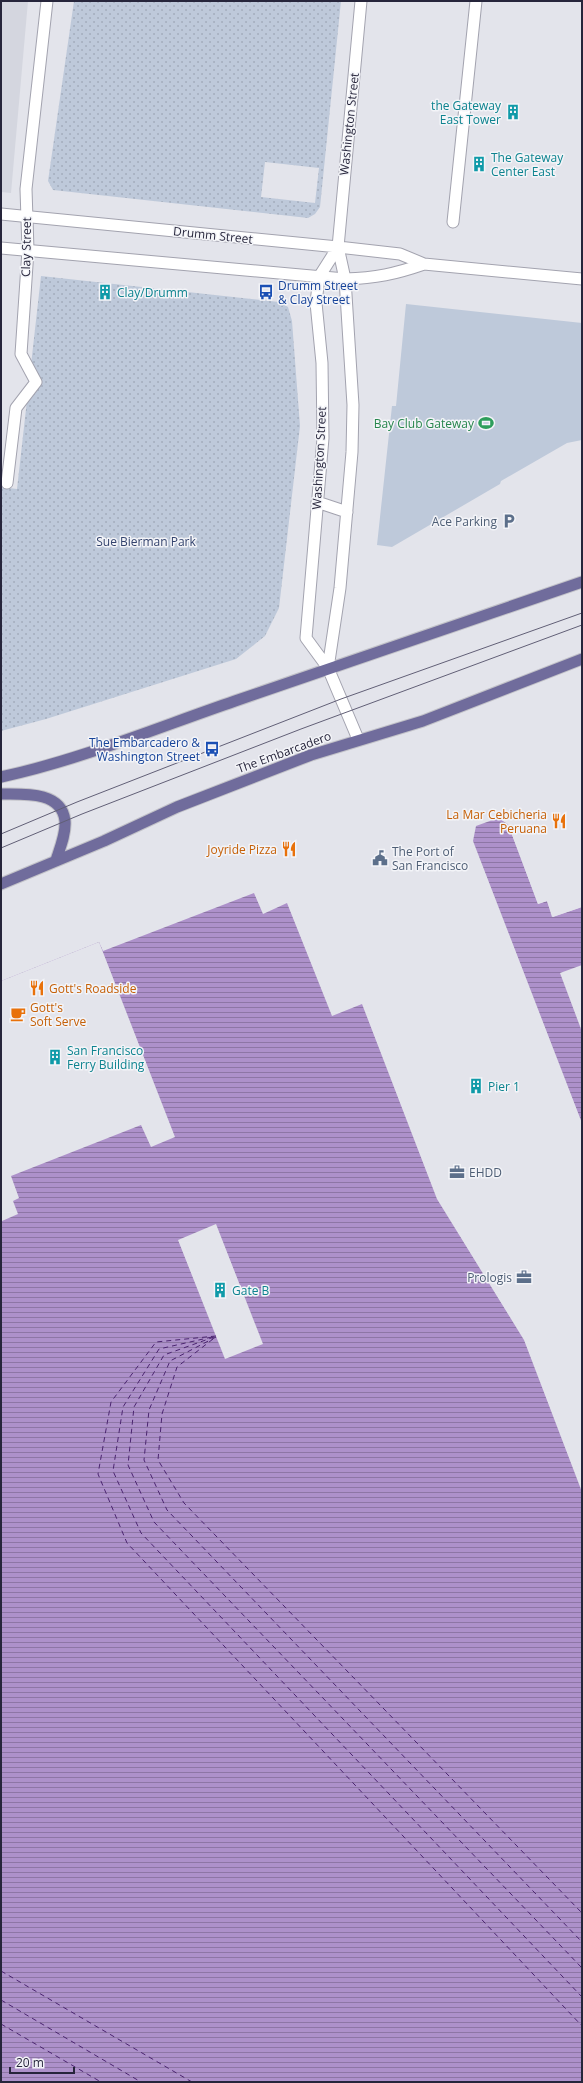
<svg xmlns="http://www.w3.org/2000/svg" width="583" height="2083" font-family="'Open Sans',sans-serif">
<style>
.built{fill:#d4d6df}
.green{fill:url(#green-dots);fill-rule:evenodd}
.pitch{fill:#bec9da}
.water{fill:url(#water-rules)}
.pier{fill:#e3e4eb}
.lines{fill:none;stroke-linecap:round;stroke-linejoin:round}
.ferry{stroke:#4b2570;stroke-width:1;stroke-dasharray:5 4;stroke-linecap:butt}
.pedestrian-casing{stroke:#a3a3af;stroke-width:13}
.minor-casing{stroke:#a3a3af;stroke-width:13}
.tertiary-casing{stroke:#a3a3af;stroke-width:13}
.primary-casing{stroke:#c2c2c8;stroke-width:13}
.pedestrian{stroke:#fff;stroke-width:11}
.minor{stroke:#fff;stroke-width:11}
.tertiary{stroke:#fff;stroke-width:11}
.primary{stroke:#706c9c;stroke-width:11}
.tram{stroke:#615f76;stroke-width:1}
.labels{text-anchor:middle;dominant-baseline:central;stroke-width:3;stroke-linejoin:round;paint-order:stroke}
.culture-label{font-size:12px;fill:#0d838f;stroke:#f3f4f8;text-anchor:start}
.street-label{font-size:12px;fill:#26253b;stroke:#f3f4f8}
.transit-label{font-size:12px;fill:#164399;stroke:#f3f4f8;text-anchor:start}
.leisure-label{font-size:12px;fill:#27864d;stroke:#f3f4f8;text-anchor:end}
.service-label{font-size:12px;fill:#4e5e75;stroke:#f3f4f8;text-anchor:end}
.park-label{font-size:12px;fill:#33436d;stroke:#f3f4f8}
.food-label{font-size:12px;fill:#c56008;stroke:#f3f4f8;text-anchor:end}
</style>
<defs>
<pattern id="green-dots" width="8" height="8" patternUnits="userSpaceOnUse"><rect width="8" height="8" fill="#bec9da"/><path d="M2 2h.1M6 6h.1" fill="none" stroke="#a3acbc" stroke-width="1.8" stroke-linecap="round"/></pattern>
<pattern id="water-rules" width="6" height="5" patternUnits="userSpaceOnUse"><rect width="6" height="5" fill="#ad91ca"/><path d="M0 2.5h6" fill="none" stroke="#8d76a5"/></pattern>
</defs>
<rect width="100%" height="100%" fill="#e3e4eb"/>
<path class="built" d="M1,1H28L11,193L1,192Z"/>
<path class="green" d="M74,1H341L320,207L315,214L308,218L53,190L48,181ZM265,162L319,168L315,203L261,197Z
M41,276L279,302L288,307L292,321L300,426L279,608L265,636L236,659L46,719L1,731V487L17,489Z"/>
<path class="pitch" d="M406,304L582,323V440L567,443L501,481L500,484L392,547L377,545L392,406H396Z"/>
<path class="water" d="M498,818L508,824L538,904L547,901L553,917L582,907V1123L473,841L476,826Z
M254,893L263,914L287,903L332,1016L362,1004L437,1199L524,1340L582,1492V2082H1V981L99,942L103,951Z"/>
<path class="pier" d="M496,816H499L510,823L539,902L548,899L554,915L582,905V907L552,917L547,901L538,904L508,824Z
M99,942L175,1137L151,1147L141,1125L11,1176L19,1198L13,1201L18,1214L2,1221L1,981Z
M582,965V1029H581L560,973Z
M216,1224L263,1344L225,1359L178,1240Z"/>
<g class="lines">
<path class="ferry" d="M216,1336L156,1342L111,1402L98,1474L127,1543L582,2026
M212,1337L159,1349L123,1407L113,1471L141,1533L582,1997
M214,1337L164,1355L134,1407L128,1465L154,1522L582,1968
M216,1337L170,1361L149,1410L144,1460L167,1510L582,1942
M213,1339L177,1367L162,1414L158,1460L184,1503L582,1913
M1,1971L192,2082
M1,2000L141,2082
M1,2024L101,2082"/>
<g class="pedestrian-casing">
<path id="pedestrian" d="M453,222L476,1"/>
</g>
<g class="minor-casing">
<path id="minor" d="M361,1L338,247L400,254L424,264L582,279
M345,279C376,278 395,274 424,264
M7,483L16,408L36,382L21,354L28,250L26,189L47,1"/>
</g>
<g class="tertiary-casing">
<path id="tertiary" d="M1,214L338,247
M338,247L319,277L316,303L322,363L323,438L306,638L328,668L358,739
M1,248L345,279
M317,502L347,512
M328,668L340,588L352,452L353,405L345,279L338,247"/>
</g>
<g class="primary-casing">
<path id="primary" d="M1,777C80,760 159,727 235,701C351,661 467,622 582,582
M1,794C23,794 62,791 65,821C66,834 60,848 56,860
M1,884L104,841L177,807L311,755L423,721L582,659"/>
</g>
<use href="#pedestrian" class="pedestrian"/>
<use href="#minor" class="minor"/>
<use href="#tertiary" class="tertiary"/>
<use href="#primary" class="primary"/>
<path class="tram" d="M1,834L77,802L341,699L582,613
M1,848L82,814L301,729L582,625"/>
</g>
<defs>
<g id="building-bare" transform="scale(1.2)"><path d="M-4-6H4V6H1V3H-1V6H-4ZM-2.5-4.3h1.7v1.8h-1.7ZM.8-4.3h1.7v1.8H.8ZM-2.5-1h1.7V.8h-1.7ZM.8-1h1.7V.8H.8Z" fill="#0f9aa8" stroke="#f3f4f8" stroke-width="2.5" paint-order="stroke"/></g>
<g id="bus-bare" transform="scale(1.2)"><path d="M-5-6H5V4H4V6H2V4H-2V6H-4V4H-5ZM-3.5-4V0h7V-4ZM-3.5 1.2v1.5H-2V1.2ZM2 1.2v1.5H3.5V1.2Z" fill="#1a4fb4" stroke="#f3f4f8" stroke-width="2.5" paint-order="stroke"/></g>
<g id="stadium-bare" transform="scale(1.2)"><path d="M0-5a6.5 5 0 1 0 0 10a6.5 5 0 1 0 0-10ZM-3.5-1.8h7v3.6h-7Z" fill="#2e9e5b" stroke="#f3f4f8" stroke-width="2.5" paint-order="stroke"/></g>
<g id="parking-bare" transform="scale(1.2)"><path d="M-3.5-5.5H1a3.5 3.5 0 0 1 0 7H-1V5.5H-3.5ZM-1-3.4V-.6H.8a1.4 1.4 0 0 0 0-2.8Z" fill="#5c6f8a" stroke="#f3f4f8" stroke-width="2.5" paint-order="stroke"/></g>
<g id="restaurant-bare" transform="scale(1.2)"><path d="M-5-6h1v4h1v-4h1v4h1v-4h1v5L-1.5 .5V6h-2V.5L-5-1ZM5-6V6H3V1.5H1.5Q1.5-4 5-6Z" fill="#e8710a" stroke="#f3f4f8" stroke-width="2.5" paint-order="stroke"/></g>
<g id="civic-bare" transform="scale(1.2)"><path d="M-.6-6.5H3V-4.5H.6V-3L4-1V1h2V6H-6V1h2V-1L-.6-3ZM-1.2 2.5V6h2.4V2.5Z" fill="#5c6f8a" stroke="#f3f4f8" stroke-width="2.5" paint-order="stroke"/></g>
<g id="cafe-bare" transform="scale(1.2)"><path d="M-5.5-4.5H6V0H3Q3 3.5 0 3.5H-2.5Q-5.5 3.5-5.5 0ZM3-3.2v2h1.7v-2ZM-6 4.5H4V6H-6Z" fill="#e8710a" stroke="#f3f4f8" stroke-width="2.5" paint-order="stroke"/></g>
<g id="office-bare" transform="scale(1.2)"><path d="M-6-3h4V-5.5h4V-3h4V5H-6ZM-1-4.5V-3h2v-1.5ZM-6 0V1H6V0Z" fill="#5c6f8a" stroke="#f3f4f8" stroke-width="2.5" paint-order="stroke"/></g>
</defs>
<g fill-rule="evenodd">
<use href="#building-bare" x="513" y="112"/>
<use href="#building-bare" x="479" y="164"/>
<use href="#building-bare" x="105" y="292"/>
<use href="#bus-bare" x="266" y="292"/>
<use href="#stadium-bare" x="486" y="423"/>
<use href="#parking-bare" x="509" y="521"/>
<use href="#bus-bare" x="212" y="749"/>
<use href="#restaurant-bare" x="559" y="821"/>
<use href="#restaurant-bare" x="289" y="849"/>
<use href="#civic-bare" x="380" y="858"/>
<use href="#restaurant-bare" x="37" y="988"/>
<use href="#cafe-bare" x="18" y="1014"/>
<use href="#building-bare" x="55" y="1057"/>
<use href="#building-bare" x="476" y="1086"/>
<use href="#office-bare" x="457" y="1172"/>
<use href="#office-bare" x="524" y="1277"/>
<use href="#building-bare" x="220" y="1290"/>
</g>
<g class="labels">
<g class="culture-label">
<text x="501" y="105" text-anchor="end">the Gateway<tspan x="501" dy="14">East Tower</tspan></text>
<text x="491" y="157">The Gateway<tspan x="491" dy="14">Center East</tspan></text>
<text x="117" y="292">Clay/Drumm</text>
<text x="67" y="1050">San Francisco<tspan x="67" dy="14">Ferry Building</tspan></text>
<text x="488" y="1086">Pier 1</text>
<text x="232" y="1290">Gate B</text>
</g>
<g class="street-label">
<text transform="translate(349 124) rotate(-84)">Washington Street</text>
<text transform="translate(213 235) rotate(6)">Drumm Street</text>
<text transform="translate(26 247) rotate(-89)">Clay Street</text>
<text transform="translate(319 458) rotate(-87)">Washington Street</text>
<text transform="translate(284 752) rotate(-20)">The Embarcadero</text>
</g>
<g class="transit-label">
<text x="278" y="285">Drumm Street<tspan x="278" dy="14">&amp; Clay Street</tspan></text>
<text x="200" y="742" text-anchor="end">The Embarcadero &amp;<tspan x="200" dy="14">Washington Street</tspan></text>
</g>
<g class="leisure-label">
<text x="474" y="423">Bay Club Gateway</text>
</g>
<g class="service-label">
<text x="497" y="521">Ace Parking</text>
<text x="392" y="851" text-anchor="start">The Port of<tspan x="392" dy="14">San Francisco</tspan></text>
<text x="469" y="1172" text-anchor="start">EHDD</text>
<text x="512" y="1277">Prologis</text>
</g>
<g class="park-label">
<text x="146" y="541">Sue Bierman Park</text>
</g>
<g class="food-label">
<text x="547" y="814">La Mar Cebicheria<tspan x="547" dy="14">Peruana</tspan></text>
<text x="277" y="849">Joyride Pizza</text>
<text x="49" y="988" text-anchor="start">Gott's Roadside</text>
<text x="30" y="1007" text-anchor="start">Gott's<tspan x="30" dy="14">Soft Serve</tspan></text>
</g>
</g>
<rect width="583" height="2083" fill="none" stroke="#26253b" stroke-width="4"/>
<path d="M10 2067v6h64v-6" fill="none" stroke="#26253b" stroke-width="2"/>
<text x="16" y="2067" font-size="12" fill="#26253b" stroke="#f3f4f8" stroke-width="3" paint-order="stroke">20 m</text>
</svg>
